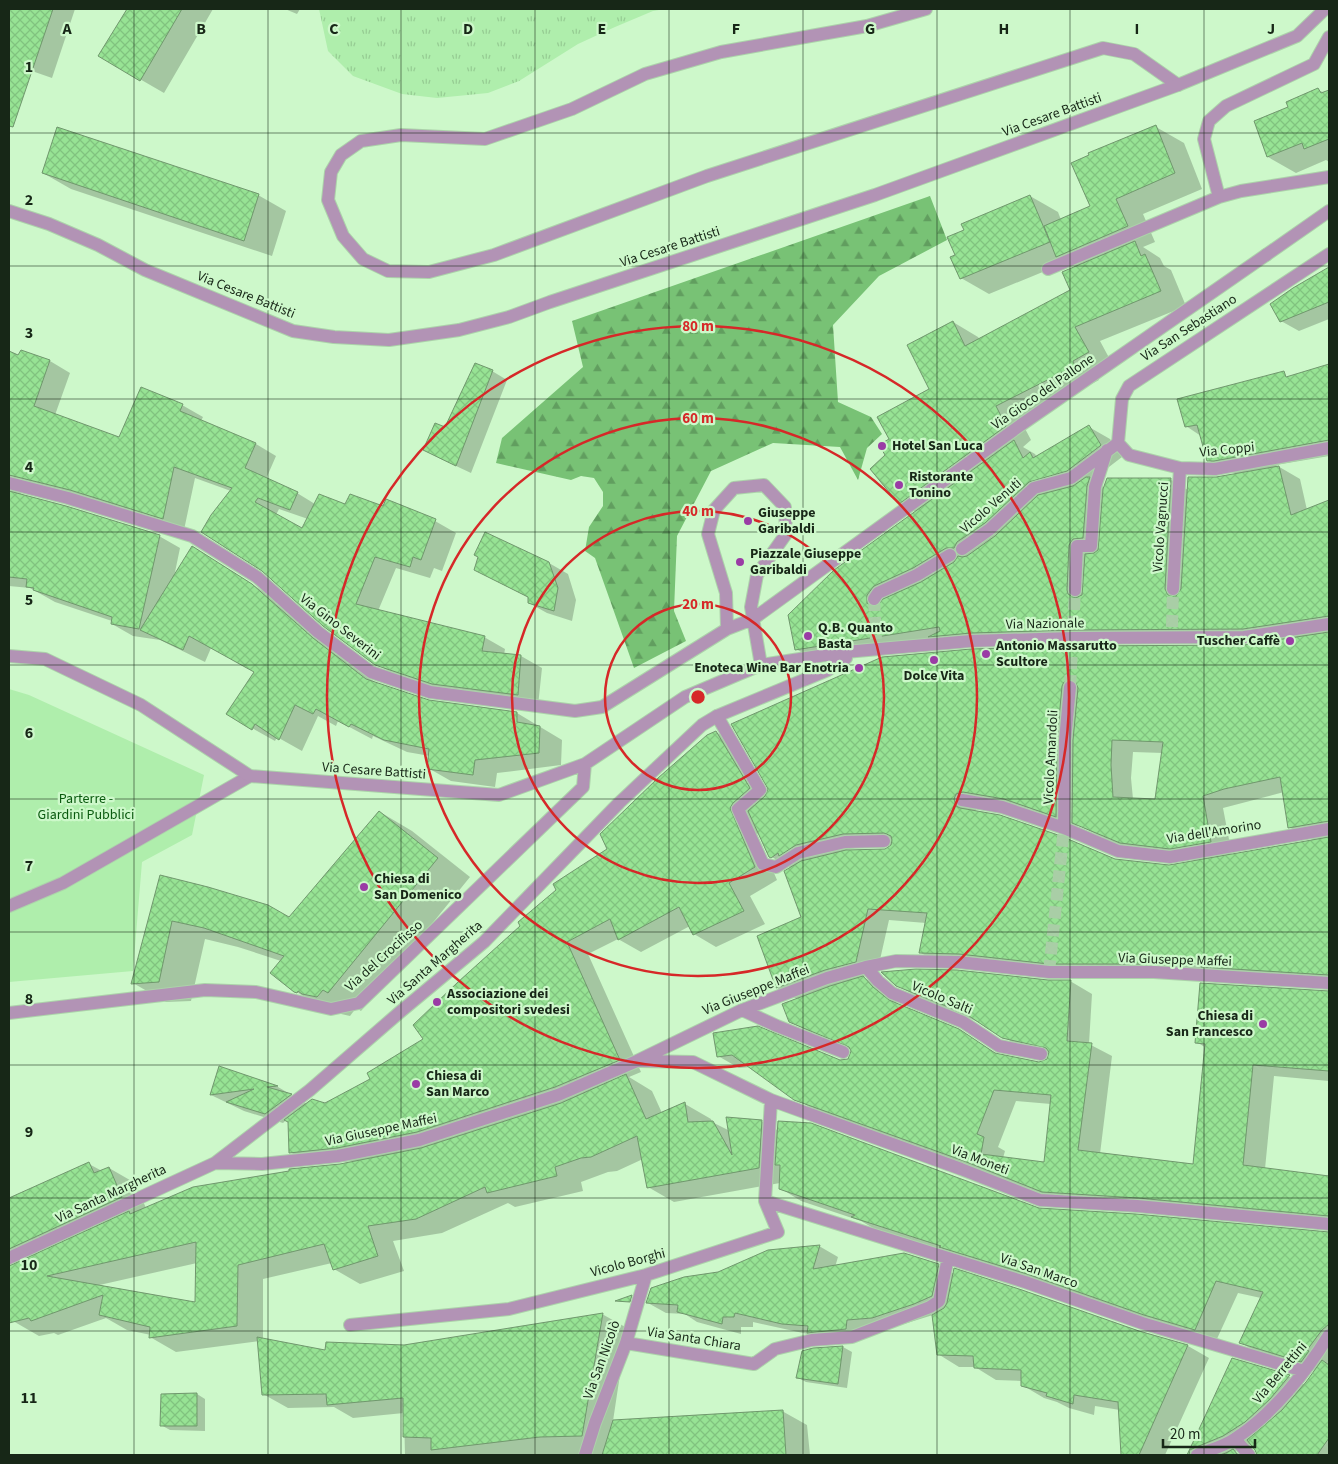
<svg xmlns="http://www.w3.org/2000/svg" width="1338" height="1464" font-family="'Source Sans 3',sans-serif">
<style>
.grass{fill:url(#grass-tufts)}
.forest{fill:url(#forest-firs)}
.park{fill:#afeeac}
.shadow{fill:#0003;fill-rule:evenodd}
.building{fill:url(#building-cross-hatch);stroke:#70976d;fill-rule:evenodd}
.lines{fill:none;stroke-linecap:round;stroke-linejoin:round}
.pedestrian-tunnel{stroke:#a9cea6;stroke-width:12;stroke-dasharray:12 6;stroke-linecap:butt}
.service-casing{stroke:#acd2aa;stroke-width:14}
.pedestrian-casing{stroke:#acd2aa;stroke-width:14}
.minor-casing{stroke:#acd2aa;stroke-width:14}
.service{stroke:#b293b5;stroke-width:12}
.pedestrian{stroke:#b293b5;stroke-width:12}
.minor{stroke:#b293b5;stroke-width:12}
.grid{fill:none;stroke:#172717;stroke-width:1;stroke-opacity:0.55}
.ring{fill:none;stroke:#d62828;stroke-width:2.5}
.poi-dot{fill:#9a3ca5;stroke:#cdf8ca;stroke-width:2}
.labels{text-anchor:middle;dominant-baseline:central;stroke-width:4.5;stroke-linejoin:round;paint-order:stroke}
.street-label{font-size:14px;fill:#172717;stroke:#cdf8ca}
.poi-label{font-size:14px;font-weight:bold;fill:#172717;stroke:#cdf8ca;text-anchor:start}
.park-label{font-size:14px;fill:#0a5a0f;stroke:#cdf8ca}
.grid-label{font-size:16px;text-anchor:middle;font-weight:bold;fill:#172717;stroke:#cdf8ca;stroke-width:4.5;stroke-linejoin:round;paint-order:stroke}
.centre{fill:#d62828;stroke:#cdf8ca;stroke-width:2.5}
.ring-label{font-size:15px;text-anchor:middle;font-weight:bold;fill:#d62828;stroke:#cdf8ca;stroke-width:4.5;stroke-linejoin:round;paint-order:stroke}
</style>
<defs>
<pattern id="grass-tufts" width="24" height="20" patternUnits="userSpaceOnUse" patternTransform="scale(1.25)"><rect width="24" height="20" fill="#afeeac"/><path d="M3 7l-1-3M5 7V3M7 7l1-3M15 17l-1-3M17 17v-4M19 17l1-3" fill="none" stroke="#96cc93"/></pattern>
<pattern id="forest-firs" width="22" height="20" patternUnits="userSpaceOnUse" patternTransform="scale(1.25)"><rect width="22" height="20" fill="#78c275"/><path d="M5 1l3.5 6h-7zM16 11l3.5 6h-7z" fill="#619e5f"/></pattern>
<pattern id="building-cross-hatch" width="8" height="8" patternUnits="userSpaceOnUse" patternTransform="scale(1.25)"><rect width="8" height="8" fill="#97e394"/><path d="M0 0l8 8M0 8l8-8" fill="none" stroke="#81c37f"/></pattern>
</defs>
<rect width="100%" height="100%" fill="#cdf8ca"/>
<path class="grass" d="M319,9H665L653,11L615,27L578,44L519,81L488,93L437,98L402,94L353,76L328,51Z"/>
<path class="forest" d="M930,196L947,240L879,276L833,325L838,402L871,417L882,434L867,448L858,480L840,447L773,443L711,471L677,536L674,611L686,641L634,668L595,558L585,551L589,527L603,506V492L594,478L581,476L571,480L496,463L502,438L583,367L572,321Z"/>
<path class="park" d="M9,689L29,695L204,775L192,835L142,862L133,971L9,982Z"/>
<path class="shadow" d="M9,9H75L52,78L9,63Z
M128,9H213L164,93L100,56Z
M285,9H300L297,14Z
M1318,90L1325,93L1329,91V162L1326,160L1296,173L1268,157L1256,122L1289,108Z
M1156,127L1184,143L1202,189L1143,214L1155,242L1143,247L1160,258L1164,266L1171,270L1186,306L1100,341L1114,367L1097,376L1099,380L1021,421L1031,440L1023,447L1035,454L1037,457L1089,427L1110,439L1122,457L1092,480L1105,488L1107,479L1171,480L1188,490L1217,478L1241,474L1229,472L1208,460L1201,436L1186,426L1320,388L1329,401V456L1276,465L1300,479L1307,510L1329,501V985L942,965L921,953L926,923L889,920L877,973L863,977L885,990L901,1007L959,1030L998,1055L1043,1063L1050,1055L1025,1050L981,1023L919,998L897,985L1070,981L1092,994L1089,1044L1112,1056L1100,1154L1195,1166L1206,1048L1197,1042L1329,992V1081L1274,1076L1265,1169L1329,1178V1225L1064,1204L816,1111L794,1098L751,1067L739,1068L718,1056L714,1034L840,1061L848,1060L852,1050L812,1034L790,1021L797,999L777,988L758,937L802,917L791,868L770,856L759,833L757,834L777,880L750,896L765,924L716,947L694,934L690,926L641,952L618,939L588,954L641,1072L629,1077L652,1091L662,1113L685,1104L711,1119L712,1122L730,1131L761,1121L779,1131L1039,1209L1329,1233V1455H1257L1258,1453L1251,1444L1235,1452L1241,1455H1189L1233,1360L1290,1377L1305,1385L1315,1371L1262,1355L1241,1343L1261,1298L1238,1293L1216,1341L873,1228L861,1221L801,1201L780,1188V1183L674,1202L648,1187L643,1159L617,1171L608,1172L581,1182L583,1191L515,1207L508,1203L442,1233L393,1241L404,1271L360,1284L334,1269L332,1263L263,1279V1339L326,1351L404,1346L602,1314L627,1328L613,1421L782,1411L807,1425L810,1455H405L404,1413L353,1418L334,1407L288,1408L263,1394L259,1341L176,1352L150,1337L151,1335L127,1330L106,1318L58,1335L54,1333L39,1336L13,1321L9,1310V1200L89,1164L102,1171L109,1168L135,1183L146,1208L354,1162V1161L312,1165L290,1152L289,1122L286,1120L283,1123L244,1111L211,1095L219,1068L278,1087L307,1104H325L372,1079L425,1039L608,849L716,732L738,745L767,795L769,789L733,725L1274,642L1273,639L939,642L817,661L796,649L916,512L899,503L886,456L890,439L931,389L953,322L978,337L980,340L1071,291L1077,267L1067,262L989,294L961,278L1030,196L1058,212L1061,220L1092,206ZM1133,752L1163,753L1156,801L1133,799L1131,778ZM1284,792L1289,827L1314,841L1232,855L1223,808ZM977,806L1077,828V824L1095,834L1143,855L1196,861L1169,866L1115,860L975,812ZM894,845L885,850H846L865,846ZM1016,1101L1051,1104L1045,1163L1003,1158L1005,1151L998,1147ZM197,1263V1304L95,1286Z
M43,173L258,195L286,211L272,256L71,189Z
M1329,268V319L1299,331L1281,321L1294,289Z
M9,353L19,357L50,361L70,373L55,415L120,438L182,405L203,417L201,421L256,444L276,456L266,479L297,493L315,504L384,508L435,521L456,533L442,571L434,568L430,578L396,568L378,611L484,637L505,649L504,655L521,656L542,668L538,706L454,695L397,676L376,664L231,491L195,478L184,530L24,488L21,494L22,496L159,536L180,548L174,577L192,547L274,598L335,653L376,683L428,701L517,713L562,740L561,765L497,773L495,787L451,781L428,768L430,756L407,752L373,736L372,739L338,721L336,726L318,716L302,751L277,737L275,741L227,714L255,672L211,648L205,662L160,640L133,636L112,624V621L55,602L30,588L9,586ZM279,509L308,519L303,530L276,515Z
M492,371L507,380L471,473L439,458L446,429Z
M549,563L568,574L576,600L572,621L547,613L529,603V598L475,570Z
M380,812L412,831L470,877L361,1011L356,1008L350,1016L328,1011L295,991L281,961L238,947L205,939L191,1001L166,1002L133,983L161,876L289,919Z
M819,1246L838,1257L835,1267L938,1265L954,1274L1188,1346L1209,1358L1165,1455H1122L1120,1410L1095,1406L1094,1415L1069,1408L1057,1402L1044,1398L1022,1385V1381L996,1380L975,1367H959L938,1354L933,1315L891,1328L865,1330L864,1339L826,1343L812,1335L753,1322V1327H741V1334L697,1322L685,1314L666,1313L648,1303L718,1273Z
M843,1347L852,1352L847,1388L806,1382L797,1377L813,1349Z
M197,1394L205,1399V1431L170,1430L161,1425Z"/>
<path class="building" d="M9,9H53L13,127L9,126Z
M127,9H182L140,81L98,56Z
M1318,88L1321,93L1329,90V139L1304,149L1302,143L1267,157L1254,121L1288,107L1286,102Z
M1156,125L1175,173L1116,199L1128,226L1056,257L1044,226L1090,206L1071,163L1089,155L1088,153Z
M57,127L259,194L244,241L42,173Z
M1030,195L1050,242L960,279L950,257L955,255L947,237L964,230L961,224Z
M1135,241L1141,256L1145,254L1161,291L1075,327L1089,352L1073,361L1075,366L996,406L1006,426L899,504L870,469L885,455L879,445L889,439L877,417L929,389L907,345L953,321L965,346L1070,290L1062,272Z
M1329,267V302L1280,322L1270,304L1293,288Z
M21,350L50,360L34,406L119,437L141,387L183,404L180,411L256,443L245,468L298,492L290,510L258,498L255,502L302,528L319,494L345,504L350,494L383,506L386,499L436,519L421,560L413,557L410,567L375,557L356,604L485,636L482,651L521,655L518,695L432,684L375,665L323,626L262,571L201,532L211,515L232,488L174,467L163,519L70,490L9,475V351L18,355Z
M475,363L493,370L456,466L423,450L435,423L445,427Z
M1329,364V440L1214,461H1207L1197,425L1185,427L1177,399L1284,371L1286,377Z
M1089,425L1101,445L1100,446L1067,471L1029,482L985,523L957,542L954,548H946L913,568L874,586L867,595V603L873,607L877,606L883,599L921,582L954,562L958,556L962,557L967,556L995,536L1038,495L1073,486L1086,477H1090L1087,486L1083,538L1073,539L1069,545L1067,590L1068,594L1075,598L1082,595L1085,554L1094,553L1098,550L1103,489L1107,478H1171L1165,589L1168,595L1176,596L1181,589L1188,477H1216L1279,466L1291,515L1329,500V616L1243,629L1072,630L971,633L928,637L940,631L939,627L795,650L788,615L834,570L1014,440L1023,458L1030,452L1033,458Z
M9,491L66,506L160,535L139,629L111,624L112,617L33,590L34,588L26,587L27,579L9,577Z
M485,532L549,562L558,588L554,611L528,603V597L474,570L478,557L474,555Z
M192,546L252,584L313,638L366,679L429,700L517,712V722L540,726L539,753L475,760L473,775L427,769L429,749L384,740L351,724L349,727L316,709L313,714L295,705L279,740L255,724L252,730L226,714L254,672L189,636L183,650L140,630Z
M1329,632V821L1288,828L1280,777L1224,789L1203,796L1211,842L1170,849L1120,843L1072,823L1073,740L1078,688L1075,681L1070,679L1064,682L1062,686L1057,740L1056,817L1004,799L963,792L956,794L954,799L956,806L960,808L1000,815L1061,836L1115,859L1169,865L1329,837V975L1201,967L1202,964L1165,962L1150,964H1049L959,954L919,953L927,913L868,909L856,962L825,970L776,988L757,936L801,917L784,871L801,861L846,850L885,849L891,845L892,840L891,836L884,833L843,834L796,845L779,856L778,853L771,858L769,857L748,811L765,796L768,789L731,724L882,657L971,649L1072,646L1244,645ZM1112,740L1163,742L1155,799L1113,797L1111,765Z
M716,731L750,788L733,803L730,808L755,867L729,883L744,911L693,935L679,907L618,940L610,919L567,942L620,1060L555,1087L417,1132L337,1148L289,1153L288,1122L284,1120L312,1099L325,1103L370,1079L367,1073L423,1039L413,1025L458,982L520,926L518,922L556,890L553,884L607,849L600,834L658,778L707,735Z
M379,811L438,858L328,993L323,990L317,997L302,994L298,991L297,993L294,992L270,973L284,956L204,928L172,921L159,982L131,984L160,875L208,887L268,905L289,917Z
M916,969L957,970L1048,980H1071L1067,1041L1092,1043L1078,1150L1193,1164L1205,1044L1195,1043L1200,983L1329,991V1071L1253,1065L1243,1165L1329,1176V1216L1138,1198L1042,1192L964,1161L794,1100L732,1055L717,1057L713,1033L758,1026L840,1060L848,1059L851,1051L849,1047L789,1022L782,1004L830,986L863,976L873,987L889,1000L959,1029L995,1053L1039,1062L1047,1059L1049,1052L1046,1048L1002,1038L966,1014L896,986L881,972ZM994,1090L1051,1095L1044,1162L981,1154L984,1137L977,1134Z
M219,1066L278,1086L267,1087L292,1094L265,1114L226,1102L254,1089L210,1095Z
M626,1074L646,1119L685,1102L688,1122L713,1121L732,1155L726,1117L762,1120L759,1168L647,1188L637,1136L591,1157L581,1158L555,1167L557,1176L487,1193L485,1187L416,1219L368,1226L378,1256L333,1270L324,1244L238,1265L237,1326L149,1338L150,1327L99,1315L103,1295L31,1321L29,1318L9,1323V1266L129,1211L130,1214L193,1187L289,1171V1169L340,1164L421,1148L561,1103ZM196,1242L195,1302L47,1276Z
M778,1121L811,1123L1039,1208L1136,1214L1329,1232V1324L1322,1330L1307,1350L1309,1351L1301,1362L1239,1343L1263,1292L1216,1281L1195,1330L1144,1315L1027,1274L939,1247L941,1246L851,1217L855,1215L779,1189L780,1165H775Z
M89,1162L94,1173L109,1167L122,1197L9,1249V1198Z
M820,1245L813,1269L904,1253L939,1264L932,1296L914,1304L872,1318L847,1320L846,1329L807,1333L808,1326L782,1324L735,1313L734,1317H723L722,1324L677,1312L678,1305L646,1303L651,1288L684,1277L718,1272L768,1250Z
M954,1268L1022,1290L1139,1331L1188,1345L1139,1455H1121L1118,1402L1074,1395L1073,1404L1046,1396L1047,1393L1021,1386V1370L974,1368L973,1356L937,1355L932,1315L944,1308L947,1303Z
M632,1295L630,1302L615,1301Z
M603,1313L582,1436L540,1437L431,1450V1438L403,1437V1398L327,1405L326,1394L262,1395L257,1337L325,1350L326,1342L404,1345Z
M843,1346L838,1384L796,1378L802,1351L813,1348Z
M1232,1358L1290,1375L1270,1399L1245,1422L1223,1436L1194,1448L1190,1450L1189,1455H1187Z
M1322,1360L1329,1365V1438L1317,1455H1257L1255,1450L1247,1440L1282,1410L1306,1382Z
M197,1393V1426H160L161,1394Z
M783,1410L786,1455H602L613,1420Z
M1233,1449L1238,1455H1220L1226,1453Z"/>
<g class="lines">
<path class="pedestrian-tunnel" d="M874,599L876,639
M1172,627L1173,589
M1073,628L1075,590
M1070,687L1072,648
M1049,972L1064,828"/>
<g class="service-casing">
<path id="service" d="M926,9L867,26L721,52L645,74L572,109L485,139L401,135L361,141L341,155L331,172L328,200L343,236L363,259L388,271L429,272L494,255L707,176L1103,48L1134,54L1178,85
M1329,37L1314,64L1226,106L1209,121L1204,139L1219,197L1241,191L1329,177
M1048,269L1219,197"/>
</g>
<g class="pedestrian-casing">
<path id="pedestrian" d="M1329,254L1129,386L1122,399L1118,443L1129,455L1180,468L1215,469L1329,448
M1266,255L1329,211
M962,549L990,529L1034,488L1071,478L1118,443
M1173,589L1180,468
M1075,590L1077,546H1091L1095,487L1107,450
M874,599L878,593L917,575L950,555
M845,652L971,641L1072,638L1244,637L1329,624
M717,716L760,790L738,809L763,864L776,867L798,853L845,842L884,841
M962,800L1002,807L1064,828L1118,851L1170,857L1329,829
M1064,828L1065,740L1070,687
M9,906L63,883L250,776
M1235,1439L1249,1455"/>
</g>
<g class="minor-casing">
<path id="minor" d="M9,211L49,224L98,245L145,270L293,331L334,337L389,340L459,330L509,317L550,302L875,195L1178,85L1297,36L1325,9
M9,483L68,498L192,536L257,577L318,632L371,672L430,692L575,711L602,707L727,629L753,619L1018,427L1266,255
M727,629L726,593L708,534L714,510L734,488L764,485L785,507L786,534L757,575L751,607L761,665
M9,656L45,659L141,705L250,776L499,795L585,764L685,697L739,674L761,665L845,652L846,658L828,670L717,716L702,725L619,803L484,942L400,1012L310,1090L215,1163L9,1258
M866,967L878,981L892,993L963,1022L999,1046L1041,1054
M742,1010L777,1026L843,1052
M9,1013L205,990L256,992L331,1009L359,1003L583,787L585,764
M640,1061L693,1062L771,1100L961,1169L1040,1200L1137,1206L1329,1224
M215,1163L262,1164L338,1156L419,1140L558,1095L637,1061L742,1010L827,978L866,967L896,961L958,962L1049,972H1154L1329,983
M765,1201L1025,1282L1142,1323L1304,1371
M350,1325L509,1309L646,1275L778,1232L765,1201L771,1100
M626,1343L754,1364L775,1349L812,1340L852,1337L930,1307L939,1301L948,1258
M585,1455L595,1423L626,1343L646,1275
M1197,1455C1210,1450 1225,1446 1236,1438C1273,1414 1306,1372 1329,1335"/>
</g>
<use href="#service" class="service"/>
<use href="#pedestrian" class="pedestrian"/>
<use href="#minor" class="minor"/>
</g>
<path class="grid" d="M134,9V1455M268,9V1455M401,9V1455M535,9V1455M669,9V1455M803,9V1455M937,9V1455M1070,9V1455M1204,9V1455M9,133H1329M9,266H1329M9,399H1329M9,532H1329M9,665H1329M9,799H1329M9,932H1329M9,1065H1329M9,1198H1329M9,1331H1329"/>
<g class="ring">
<circle cx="698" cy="697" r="93"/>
<circle cx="698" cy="697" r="186"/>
<circle cx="698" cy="697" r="279"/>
<circle cx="698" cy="697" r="371"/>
</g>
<g class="poi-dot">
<circle cx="882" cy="446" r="5"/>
<circle cx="899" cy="485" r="5"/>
<circle cx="748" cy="521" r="5"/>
<circle cx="740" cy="562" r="5"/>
<circle cx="808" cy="636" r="5"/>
<circle cx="1290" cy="641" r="5"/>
<circle cx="986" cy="654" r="5"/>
<circle cx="934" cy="660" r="5"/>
<circle cx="859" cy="668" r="5"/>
<circle cx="364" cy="887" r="5"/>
<circle cx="437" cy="1002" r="5"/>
<circle cx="1263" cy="1024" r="5"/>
<circle cx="416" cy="1084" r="5"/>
</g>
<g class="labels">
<g class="street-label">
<text transform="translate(1052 115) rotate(-20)">Via Cesare Battisti</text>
<text transform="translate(670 247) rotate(-18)">Via Cesare Battisti</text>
<text transform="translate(246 295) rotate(22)">Via Cesare Battisti</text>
<text transform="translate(1189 328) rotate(-33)">Via San Sebastiano</text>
<text transform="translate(1043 392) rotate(-35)">Via Gioco del Pallone</text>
<text transform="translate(1227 450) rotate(-6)">Via Coppi</text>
<text transform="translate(991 506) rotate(-41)">Vicolo Venuti</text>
<text transform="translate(1161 527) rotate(-86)">Vicolo Vagnucci</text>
<text transform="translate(1045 624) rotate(-1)">Via Nazionale</text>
<text transform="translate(340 627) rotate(38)">Via Gino Severini</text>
<text transform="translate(1051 757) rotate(-87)">Vicolo Amandoli</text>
<text transform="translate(374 771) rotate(4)">Via Cesare Battisti</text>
<text transform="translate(1214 832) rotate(-9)">Via dell'Amorino</text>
<text transform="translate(384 956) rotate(-42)">Via del Crocifisso</text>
<text transform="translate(1175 960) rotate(2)">Via Giuseppe Maffei</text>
<text transform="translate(435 963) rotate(-41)">Via Santa Margherita</text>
<text transform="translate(756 990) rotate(-22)">Via Giuseppe Maffei</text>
<text transform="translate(942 998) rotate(23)">Vicolo Salti</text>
<text transform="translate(381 1130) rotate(-12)">Via Giuseppe Maffei</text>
<text transform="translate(980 1160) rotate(21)">Via Moneti</text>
<text transform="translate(111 1194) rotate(-25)">Via Santa Margherita</text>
<text transform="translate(628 1263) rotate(-15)">Vicolo Borghi</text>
<text transform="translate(1039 1271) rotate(19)">Via San Marco</text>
<text transform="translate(694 1339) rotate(9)">Via Santa Chiara</text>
<text transform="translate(602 1360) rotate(-70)">Via San Nicolò</text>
<text transform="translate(1280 1373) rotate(-50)">Via Berrettini</text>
</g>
<g class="poi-label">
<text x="892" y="446">Hotel San Luca</text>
<text x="909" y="477">Ristorante<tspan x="909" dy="16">Tonino</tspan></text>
<text x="758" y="513">Giuseppe<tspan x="758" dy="16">Garibaldi</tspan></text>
<text x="750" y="554">Piazzale Giuseppe<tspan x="750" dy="16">Garibaldi</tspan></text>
<text x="818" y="628">Q.B. Quanto<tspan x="818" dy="16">Basta</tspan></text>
<text x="1280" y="641" text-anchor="end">Tuscher Caffè</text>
<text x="996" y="646">Antonio Massarutto<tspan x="996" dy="16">Scultore</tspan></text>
<text x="849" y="668" text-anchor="end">Enoteca Wine Bar Enotria</text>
<text x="934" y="676" text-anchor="middle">Dolce Vita</text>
<text x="374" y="879">Chiesa di<tspan x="374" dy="16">San Domenico</tspan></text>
<text x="447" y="994">Associazione dei<tspan x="447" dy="16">compositori svedesi</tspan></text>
<text x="1253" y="1016" text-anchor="end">Chiesa di<tspan x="1253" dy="16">San Francesco</tspan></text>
<text x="426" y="1076">Chiesa di<tspan x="426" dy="16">San Marco</tspan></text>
</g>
<g class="park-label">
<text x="86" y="799">Parterre -<tspan x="86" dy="16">Giardini Pubblici</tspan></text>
</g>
</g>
<g class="grid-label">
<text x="67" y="34">A</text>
<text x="201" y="34">B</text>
<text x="334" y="34">C</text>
<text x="468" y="34">D</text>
<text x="602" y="34">E</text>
<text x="736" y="34">F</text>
<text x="870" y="34">G</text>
<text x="1004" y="34">H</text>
<text x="1137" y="34">I</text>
<text x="1271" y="34">J</text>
<text x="29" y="72">1</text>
<text x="29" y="205">2</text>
<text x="29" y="338">3</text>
<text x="29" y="472">4</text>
<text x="29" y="605">5</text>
<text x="29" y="738">6</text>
<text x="29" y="871">7</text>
<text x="29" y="1004">8</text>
<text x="29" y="1137">9</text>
<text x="29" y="1270">10</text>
<text x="29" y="1403">11</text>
</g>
<circle cx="698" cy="697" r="8" class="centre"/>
<g class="ring-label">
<text x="698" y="331">80 m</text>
<text x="698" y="423">60 m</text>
<text x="698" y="516">40 m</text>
<text x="698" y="609">20 m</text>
</g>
<rect width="1338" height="1464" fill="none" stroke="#172717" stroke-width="20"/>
<path d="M1163 1439v8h92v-8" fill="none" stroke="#172717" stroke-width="2.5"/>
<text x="1170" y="1439" font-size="15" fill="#172717" stroke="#cdf8ca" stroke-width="4" paint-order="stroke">20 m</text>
</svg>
